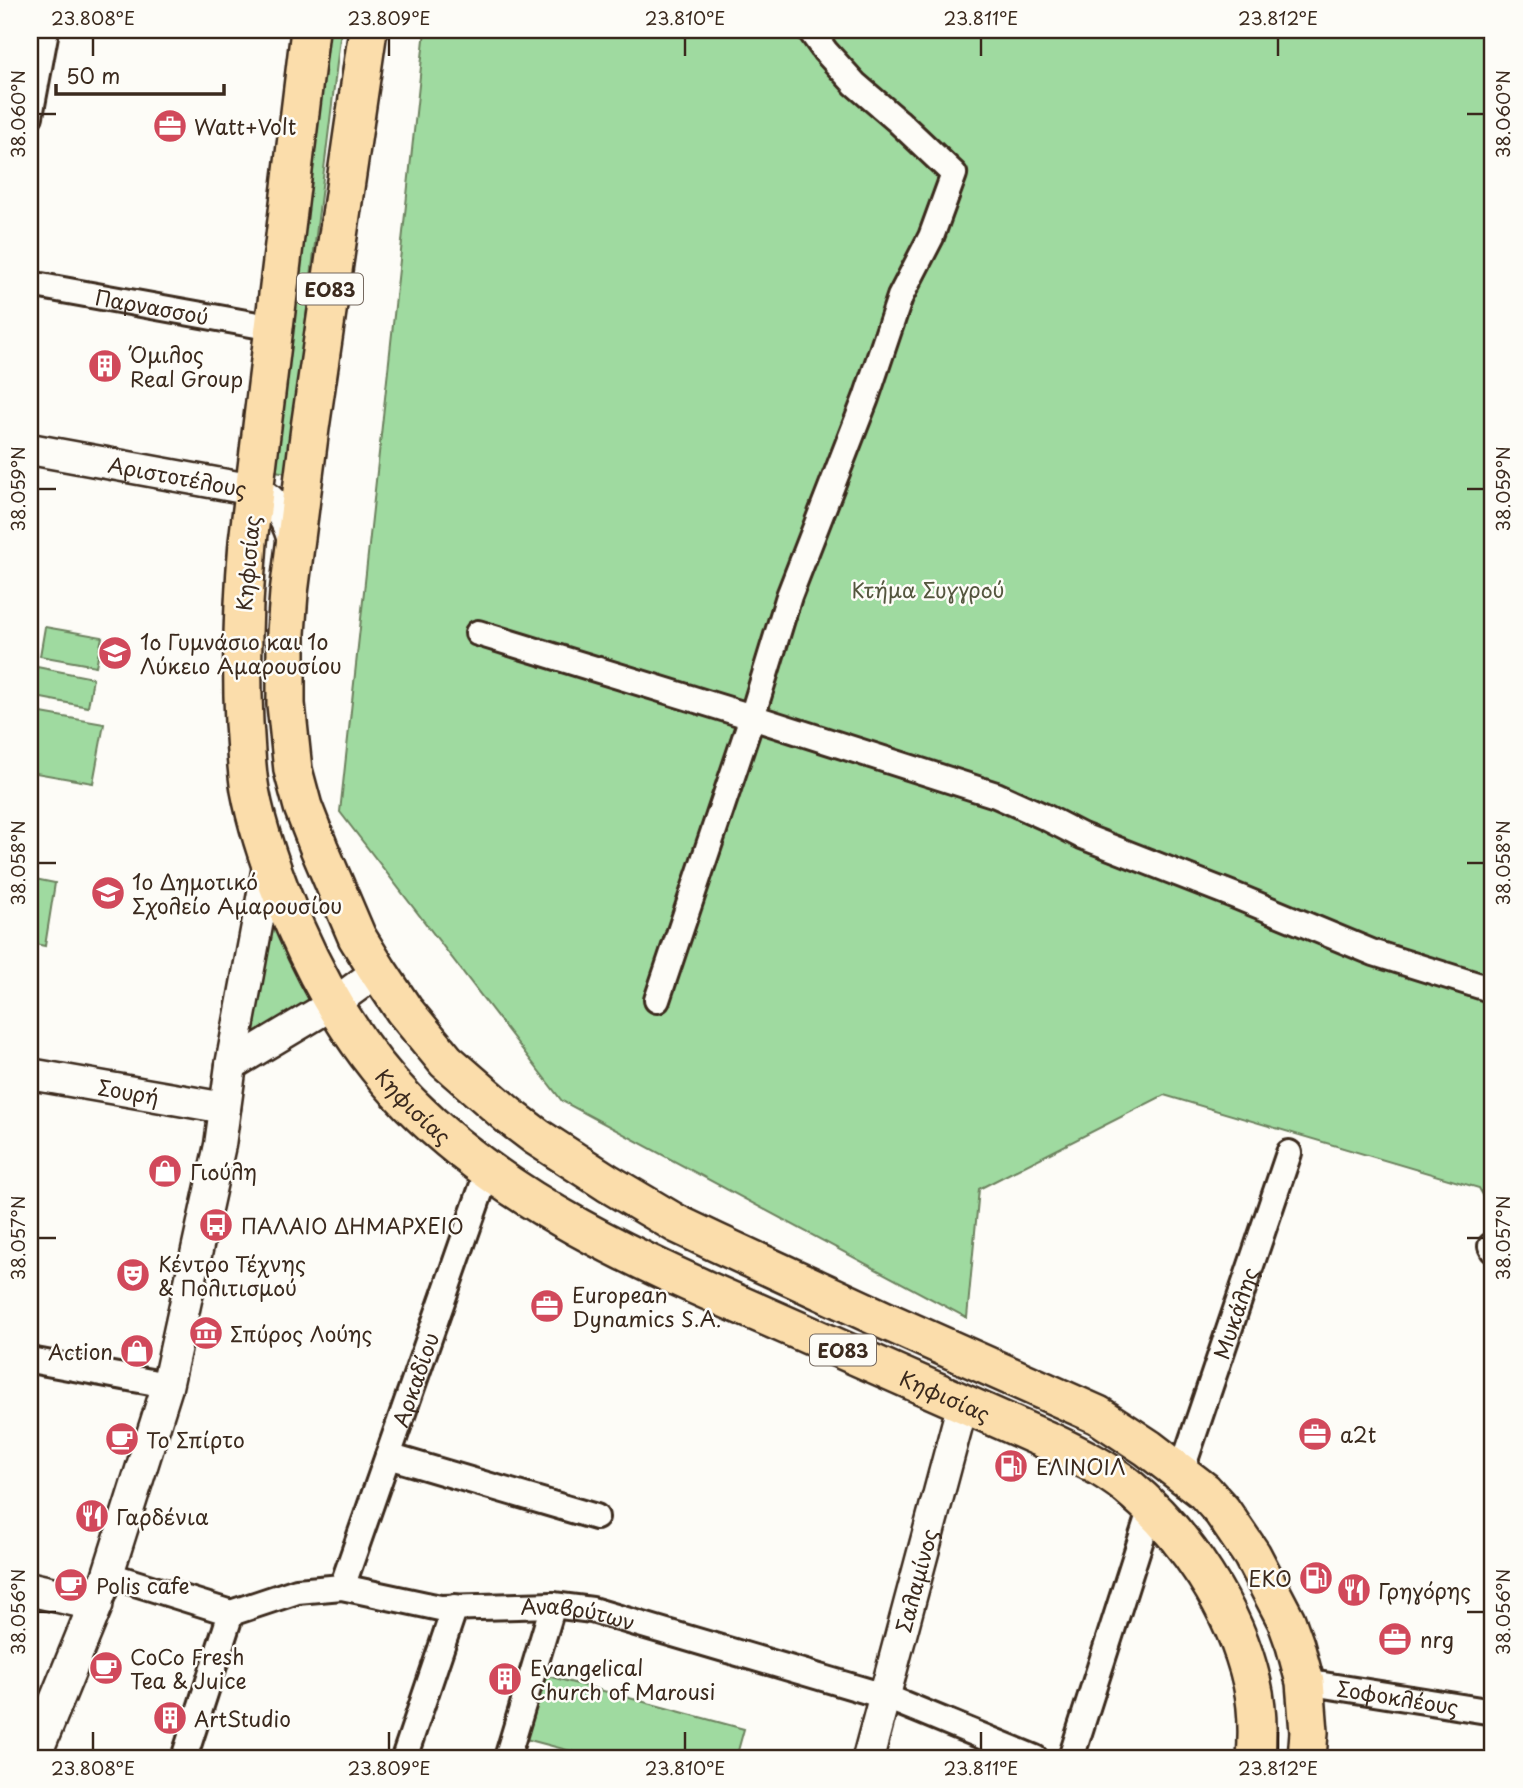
<svg xmlns="http://www.w3.org/2000/svg" width="1523" height="1788" font-family="'Playpen Sans',sans-serif">
<style>
.green{fill:#9fdaa0;stroke:#6d825f;stroke-width:2}
.lines{fill:none;stroke-linecap:round;stroke-linejoin:round}
.minor-casing{stroke:#3b2a1e;stroke-width:30}
.tertiary-casing{stroke:#3b2a1e;stroke-width:35}
.secondary-casing{stroke:#3b2a1e;stroke-width:38}
.primary-casing{stroke:#3b2a1e;stroke-width:42}
.minor{stroke:#fdfcf7;stroke-width:24}
.tertiary{stroke:#fdfcf7;stroke-width:30}
.secondary{stroke:#fdfcf7;stroke-width:33}
.primary{stroke:#fbddab;stroke-width:37}
.ticks{fill:none;stroke:#3b2a1e;stroke-width:2.5}
.labels{text-anchor:middle;dominant-baseline:central;stroke-width:5;stroke-linejoin:round;paint-order:stroke}
.shield{fill:#fdfcf7;stroke:#75695f;stroke-width:2}
.shield-label{font-size:19px;font-weight:bold;fill:#3b2a1e}
.poi-label{font-size:21px;fill:#3b2a1e;stroke:#fdfcf7;text-anchor:start}
.street-label{font-size:21px;fill:#3b2a1e;stroke:#fdfcf7}
.park-label{font-size:21px;fill:#54563e;stroke:#fdfcf7}
.neatline{fill:none;stroke:#3b2a1e;stroke-width:2.5}
.ticks-label{font-size:18px;text-anchor:middle;fill:#3b2a1e}
</style>
<rect width="100%" height="100%" fill="#fdfcf7"/>
<filter id="ink" filterUnits="userSpaceOnUse"><feTurbulence type="fractalNoise" baseFrequency=".0143" numOctaves="2"/><feDisplacementMap in="SourceGraphic" scale="14" xChannelSelector="R" yChannelSelector="G"/><feConvolveMatrix kernelMatrix="1 2 1 2 8 2 1 2 1" color-interpolation-filters="sRGB"/></filter>
<g filter="url(#ink)">
<path class="green" d="M327,30H341L287,473L275,471Z
M425,30H1493V1213L1479,1188L1164,1095L979,1189L967,1318L562,1101L340,812Z
M45,627L102,637L96,666L40,656Z
M37,667L93,678L88,707L31,696Z
M30,711L104,724L93,783L30,772Z
M30,878L55,883L45,946L30,943Z
M273,907L316,995L250,1037Z
M544,1675L744,1729L736,1758H597L522,1738Z"/>
<g class="lines">
<g class="minor-casing">
<g id="minor">
<path d="M30,116L46,30"/>
<path id="s1" d="M30,284L274,328"/>
<path d="M478,633L752,717L996,795L1045,817L1082,836L1236,896L1374,953L1493,990"/>
<path d="M657,1000L752,717L789,596L866,398L900,297L931,237L954,174L898,121L855,84L825,51L810,30"/>
<path d="M1491,1246L1493,1250"/>
<path d="M30,1360L151,1382L167,1387"/>
<path d="M388,1456L596,1517"/>
<path id="s2" d="M1181,1472L1289,1153"/>
<path id="s3" d="M107,1577L119,1578L231,1613L297,1591L342,1587L440,1608L553,1605L592,1610L884,1696L1035,1758"/>
<path id="s4" d="M342,1587L488,1170"/>
<path id="s5" d="M1305,1682L1493,1712"/>
<path d="M184,1758L231,1613"/>
<path d="M404,1758L455,1607"/>
<path d="M507,1758L553,1605"/>
<path d="M1071,1758L1151,1508"/>
</g>
</g>
<g class="tertiary-casing">
<g id="tertiary">
<path id="s6" d="M30,449L254,490C279,501 289,523 295,548"/>
<path d="M231,1065L333,1004L378,971"/>
<path id="s7" d="M30,1074L225,1108"/>
<path d="M96,1604L107,1577L167,1387L220,1145L231,1065L269,861"/>
<path id="s8" d="M868,1758L963,1403"/>
</g>
</g>
<g class="secondary-casing">
<path id="secondary" d="M30,1589L96,1604L33,1758"/>
</g>
<g class="primary-casing">
<g id="primary">
<path id="s9" d="M310,30L248,542C243,602 241,662 244,723C246,745 246,768 250,790C259,838 277,885 296,929C324,993 360,1053 409,1103C510,1205 641,1262 770,1318C864,1360 959,1401 1053,1443C1078,1455 1105,1468 1127,1486C1185,1534 1235,1609 1252,1683C1258,1708 1258,1733 1256,1758"/>
<path d="M368,30L310,428L289,593L286,633V704L293,770L303,807L319,848L357,937L378,971L404,1010L446,1061L508,1115L537,1137L608,1183L677,1224L715,1242L884,1320L1098,1415L1148,1448L1204,1491L1222,1511L1252,1555L1286,1620L1295,1645L1305,1682L1309,1732L1307,1758"/>
</g>
</g>
<use href="#minor" class="minor"/>
<use href="#tertiary" class="tertiary"/>
<use href="#secondary" class="secondary"/>
<use href="#primary" class="primary"/>
</g>
</g>
<path class="ticks" d="M93,38V56M389,38V56M685,38V56M981,38V56M1278,38V56M38,114H56M1467,114H1484M38,489H56M1467,489H1484M38,863H56M1467,863H1484M38,1238H56M1467,1238H1484M38,1612H56M1467,1612H1484M93,1732V1750M389,1732V1750M685,1732V1750M981,1732V1750M1278,1732V1750"/>
<defs>
<g id="office-disc" transform="scale(1.75)"><circle r="9.5" fill="#d1495b" stroke="#fdfcf7"/><path d="M-6-3h4V-5.5h4V-3h4V5H-6ZM-1-4.5V-3h2v-1.5ZM-6 0V1H6V0Z" fill="#fff"/></g>
<g id="building-disc" transform="scale(1.75)"><circle r="9.5" fill="#d1495b" stroke="#fdfcf7"/><path d="M-4-6H4V6H1V3H-1V6H-4ZM-2.5-4.3h1.7v1.8h-1.7ZM.8-4.3h1.7v1.8H.8ZM-2.5-1h1.7V.8h-1.7ZM.8-1h1.7V.8H.8Z" fill="#fff"/></g>
<g id="school-disc" transform="scale(1.75)"><circle r="9.5" fill="#d1495b" stroke="#fdfcf7"/><path d="M0-5L7-2L0 1L-7-2ZM-4 1L0 2.5L4 1V4Q0 6-4 4Z" fill="#fff"/></g>
<g id="shop-disc" transform="scale(1.75)"><circle r="9.5" fill="#d1495b" stroke="#fdfcf7"/><path d="M-5-2.5h2.3a2.7 3.5 0 0 1 5.4 0H5L5.5 6h-11ZM-1.5-2.5h3a1.5 2.3 0 0 0-3 0Z" fill="#fff"/></g>
<g id="bus-disc" transform="scale(1.75)"><circle r="9.5" fill="#d1495b" stroke="#fdfcf7"/><path d="M-5-6H5V4H4V6H2V4H-2V6H-4V4H-5ZM-3.5-4V0h7V-4ZM-3.5 1.2v1.5H-2V1.2ZM2 1.2v1.5H3.5V1.2Z" fill="#fff"/></g>
<g id="theatre-disc" transform="scale(1.75)"><circle r="9.5" fill="#d1495b" stroke="#fdfcf7"/><path d="M-5-5.5Q0-4 5-5.5V0Q5 5 0 6Q-5 5-5 0ZM-3.3-2.5H-1v1.5H-3.3ZM1-2.5H3.3v1.5H1ZM-2.8 1Q0 5.5 2.8 1Z" fill="#fff"/></g>
<g id="museum-disc" transform="scale(1.75)"><circle r="9.5" fill="#d1495b" stroke="#fdfcf7"/><path d="M0-6L6-3V-2H-6V-3ZM-5-1h2V3h-2ZM-1-1h2V3h-2ZM3-1h2V3H3ZM-6 4H6V6H-6Z" fill="#fff"/></g>
<g id="cafe-disc" transform="scale(1.75)"><circle r="9.5" fill="#d1495b" stroke="#fdfcf7"/><path d="M-5.5-4.5H6V0H3Q3 3.5 0 3.5H-2.5Q-5.5 3.5-5.5 0ZM3-3.2v2h1.7v-2ZM-6 4.5H4V6H-6Z" fill="#fff"/></g>
<g id="fuel-disc" transform="scale(1.75)"><circle r="9.5" fill="#d1495b" stroke="#fdfcf7"/><path d="M-5.5-6h7V0h2V4h1.3V-2.5L3-4.5l.8-.8L6-3V5H2.5V1h-1V6h-7ZM-4.2-4.7v3.2H.2V-4.7Z" fill="#fff"/></g>
<g id="restaurant-disc" transform="scale(1.75)"><circle r="9.5" fill="#d1495b" stroke="#fdfcf7"/><path d="M-5-6h1v4h1v-4h1v4h1v-4h1v5L-1.5 .5V6h-2V.5L-5-1ZM5-6V6H3V1.5H1.5Q1.5-4 5-6Z" fill="#fff"/></g>
</defs>
<g fill-rule="evenodd">
<use href="#office-disc" x="170" y="126"/>
<use href="#building-disc" x="105" y="366"/>
<use href="#school-disc" x="115" y="653"/>
<use href="#school-disc" x="108" y="893"/>
<use href="#shop-disc" x="165" y="1171"/>
<use href="#bus-disc" x="216" y="1225"/>
<use href="#theatre-disc" x="133" y="1275"/>
<use href="#office-disc" x="547" y="1306"/>
<use href="#museum-disc" x="206" y="1333"/>
<use href="#shop-disc" x="137" y="1351"/>
<use href="#office-disc" x="1315" y="1434"/>
<use href="#cafe-disc" x="122" y="1439"/>
<use href="#fuel-disc" x="1011" y="1466"/>
<use href="#restaurant-disc" x="92" y="1516"/>
<use href="#fuel-disc" x="1316" y="1578"/>
<use href="#cafe-disc" x="71" y="1585"/>
<use href="#restaurant-disc" x="1354" y="1590"/>
<use href="#office-disc" x="1395" y="1639"/>
<use href="#cafe-disc" x="106" y="1668"/>
<use href="#building-disc" x="505" y="1679"/>
<use href="#building-disc" x="170" y="1718"/>
</g>
<g class="labels">
<g class="shield">
<rect x="297" y="273.5" width="66" height="31" rx="5"/>
<rect x="810" y="1334.5" width="66" height="31" rx="5"/>
</g>
<g class="shield-label">
<text x="330" y="289">ΕΟ83</text>
<text x="843" y="1350">ΕΟ83</text>
</g>
<g class="poi-label">
<text x="194" y="126">Watt+Volt</text>
<text x="130" y="354">Όμιλος<tspan x="130" dy="24">Real Group</tspan></text>
<text x="140" y="641">1ο Γυμνάσιο και 1ο<tspan x="140" dy="24">Λύκειο Αμαρουσίου</tspan></text>
<text x="132" y="881">1ο Δημοτικό<tspan x="132" dy="24">Σχολείο Αμαρουσίου</tspan></text>
<text x="190" y="1171">Γιούλη</text>
<text x="241" y="1225">ΠΑΛΑΙΟ ΔΗΜΑΡΧΕΙΟ</text>
<text x="158" y="1263">Κέντρο Τέχνης<tspan x="158" dy="24">&amp; Πολιτισμού</tspan></text>
<text x="572" y="1294">European<tspan x="572" dy="24">Dynamics S.A.</tspan></text>
<text x="230" y="1333">Σπύρος Λούης</text>
<text x="113" y="1351" text-anchor="end">Action</text>
<text x="1340" y="1434">a2t</text>
<text x="146" y="1439">Το Σπίρτο</text>
<text x="1036" y="1466">ΕΛΙΝΟΙΛ</text>
<text x="116" y="1516">Γαρδένια</text>
<text x="1292" y="1578" text-anchor="end">EKO</text>
<text x="96" y="1585">Polis cafe</text>
<text x="1378" y="1590">Γρηγόρης</text>
<text x="1420" y="1639">nrg</text>
<text x="130" y="1656">CoCo Fresh<tspan x="130" dy="24">Tea &amp; Juice</tspan></text>
<text x="530" y="1667">Evangelical<tspan x="530" dy="24">Church of Marousi</tspan></text>
<text x="194" y="1718">ArtStudio</text>
</g>
<g class="street-label">
<text stroke="none"><textPath href="#s1" startOffset="124">Παρνασσού</textPath></text>
<text stroke="none"><textPath href="#s6" startOffset="150">Αριστοτέλους</textPath></text>
<text transform="translate(247 563) rotate(-85)">Κηφισίας</text>
<text stroke="none"><textPath href="#s7" startOffset="100">Σουρή</textPath></text>
<text stroke="none"><textPath href="#s9" startOffset="1125">Κηφισίας</textPath></text>
<text stroke="none"><textPath href="#s2" startOffset="168">Μυκάλης</textPath></text>
<text stroke="none"><textPath href="#s4" startOffset="220">Αρκαδίου</textPath></text>
<text stroke="none"><textPath href="#s9" startOffset="1734">Κηφισίας</textPath></text>
<text stroke="none"><textPath href="#s8" startOffset="184">Σαλαμίνος</textPath></text>
<text stroke="none"><textPath href="#s3" startOffset="483">Αναβρύτων</textPath></text>
<text stroke="none"><textPath href="#s5" startOffset="94">Σοφοκλέους</textPath></text>
</g>
<g class="park-label">
<text x="928" y="589">Κτήμα Συγγρού</text>
</g>
</g>
<rect width="1523" height="1788" fill="none" stroke="#fdfcf7" stroke-width="77"/>
<path d="M56 84v10h168v-10" fill="none" stroke="#3b2a1e" stroke-width="3.5"/>
<text x="66" y="84" font-size="21" fill="#3b2a1e" stroke="#fdfcf7" stroke-width="5" paint-order="stroke">50 m</text>
<rect x="38" y="38" width="1446" height="1712" class="neatline"/>
<g class="ticks-label">
<text x="93" y="25">23.808°E</text>
<text x="389" y="25">23.809°E</text>
<text x="685" y="25">23.810°E</text>
<text x="981" y="25">23.811°E</text>
<text x="1278" y="25">23.812°E</text>
<text transform="translate(19 114) rotate(-90)" y="6">38.060°N</text>
<text transform="translate(1504 114) rotate(-90)" y="6">38.060°N</text>
<text transform="translate(19 489) rotate(-90)" y="6">38.059°N</text>
<text transform="translate(1504 489) rotate(-90)" y="6">38.059°N</text>
<text transform="translate(19 863) rotate(-90)" y="6">38.058°N</text>
<text transform="translate(1504 863) rotate(-90)" y="6">38.058°N</text>
<text transform="translate(19 1238) rotate(-90)" y="6">38.057°N</text>
<text transform="translate(1504 1238) rotate(-90)" y="6">38.057°N</text>
<text transform="translate(19 1612) rotate(-90)" y="6">38.056°N</text>
<text transform="translate(1504 1612) rotate(-90)" y="6">38.056°N</text>
<text x="93" y="1775">23.808°E</text>
<text x="389" y="1775">23.809°E</text>
<text x="685" y="1775">23.810°E</text>
<text x="981" y="1775">23.811°E</text>
<text x="1278" y="1775">23.812°E</text>
</g>
</svg>
